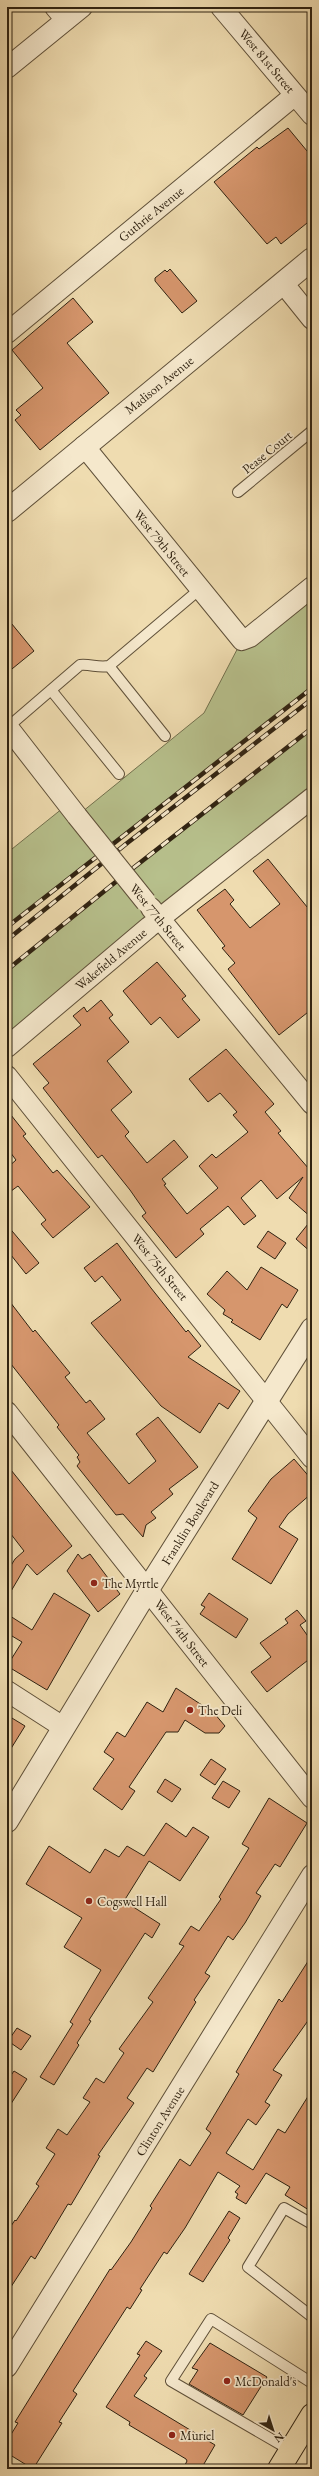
<svg xmlns="http://www.w3.org/2000/svg" width="319" height="2476" font-family="'EB Garamond',serif">
<style>
.green{fill:#b7c08c;stroke:#73714e}
.building{fill:#d6966d;stroke:#2f2211}
.lines{fill:none;stroke-linecap:round;stroke-linejoin:round}
.service-casing{stroke:#5f5039;stroke-width:12}
.minor-casing{stroke:#5f5039;stroke-width:22}
.tertiary-casing{stroke:#5f5039;stroke-width:24}
.primary-casing{stroke:#2f2211;stroke-width:24}
.service{stroke:#f5e8cc;stroke-width:10}
.minor{stroke:#f5e8cc;stroke-width:20}
.tertiary{stroke:#f5e8cc;stroke-width:22}
.primary{stroke:#efdcb0;stroke-width:22}
.rail-casing{stroke:#2f2211;stroke-width:4.5}
.rail{stroke:#f5e8cc;stroke-width:3;stroke-dasharray:9;stroke-linecap:butt}
.minor-bridge-casing{stroke:#5f5039;stroke-width:22;stroke-linecap:butt}
.minor-bridge{stroke:#f5e8cc;stroke-width:20}
.poi-dot{fill:#8f2418;stroke:#f5e8cc;stroke-width:1.5}
.labels{text-anchor:middle;dominant-baseline:central;stroke-width:3.5;stroke-linejoin:round;paint-order:stroke}
.street-label{font-size:13px;fill:#2f2211;stroke:#f5e8cc}
.poi-label{font-size:13px;fill:#2f2211;stroke:#f5e8cc;text-anchor:start}
</style>
<rect width="100%" height="100%" fill="#efdcb0"/>
<filter id="stains"><feTurbulence type="fractalNoise" baseFrequency=".005" numOctaves="4"/><feColorMatrix values="0 0 0 0 .2 0 0 0 0 .09 0 0 0 0 .02 0 0 0 .5 -.17"/></filter>
<radialGradient id="worn" r=".72"><stop offset=".6" stop-color="#630" stop-opacity="0"/><stop offset="1" stop-color="#630" stop-opacity=".3"/></radialGradient>
<path class="green" d="M312,587V688L7,927V853L68,804L77,816L204,713L242,640Z
M312,728V798L7,1047V970L123,876Z"/>
<path class="building" d="M288,128L312,157V219L281,244L276,237L267,244L214,182L257,147L259,149Z
M170,269L197,301L182,313L155,281V278L165,270L167,272Z
M73,298L93,322L67,343L109,393L40,450L15,420L21,415L16,410L43,388L12,350Z
M7,618L34,651L7,673Z
M268,859L312,913V1009L279,1035L228,969L235,963L222,948L225,946L197,910L225,889L234,900L230,904L250,928L280,904L253,871Z
M157,962L186,996L182,999L200,1020L178,1038L160,1017L151,1025L123,991Z
M101,1000L113,1015L109,1018L129,1042L107,1061L132,1092L111,1110L129,1132L125,1136L147,1163L174,1140L188,1157L162,1179L166,1184L164,1185L187,1214L218,1188L199,1166L212,1154L216,1158L248,1132L233,1115L237,1112L220,1093L208,1102L189,1079L226,1049L274,1104L265,1112L281,1131L278,1133L309,1169L312,1164V1218L289,1198L303,1177L277,1199L261,1180L241,1198L256,1216L244,1225L228,1206L200,1229L204,1234L176,1258L142,1216L146,1213L130,1190L102,1155L98,1158L43,1088L49,1083L33,1064L81,1025L73,1016L84,1007L87,1012Z
M7,1110L26,1134L23,1136L53,1173L57,1170L90,1207L53,1238L41,1224L46,1220L18,1186L7,1194V1168L16,1160L7,1148Z
M312,1219V1253L296,1239Z
M7,1225L39,1263L26,1274L7,1250Z
M268,1231L286,1243L275,1259L257,1247Z
M117,1243L151,1288L186,1332L188,1330L201,1346L188,1357L240,1391L228,1409L219,1403L200,1433L161,1406L91,1323L121,1300L102,1276L95,1282L84,1268Z
M261,1267L298,1290L287,1308L282,1304L260,1340L231,1322L233,1320L223,1314L225,1310L207,1294L227,1271L247,1290Z
M7,1298L33,1332L35,1330L70,1373L65,1377L86,1403L90,1400L105,1419L87,1433L129,1484L156,1461L136,1434L158,1417L198,1467L169,1489L173,1494L151,1512L156,1518L146,1525L143,1537L123,1514L116,1515L77,1466L80,1462L77,1457L79,1455L57,1427L59,1425L7,1359Z
M294,1459L312,1480V1493L288,1514L279,1527L298,1539L271,1584L232,1559L257,1518L248,1511L271,1479Z
M7,1465L72,1546L37,1575L27,1564L7,1598V1572L15,1559L24,1551L7,1529Z
M78,1554L82,1559L90,1554L120,1594L98,1612L67,1571Z
M54,1593L90,1615L47,1690L7,1666L22,1642L7,1633V1614L32,1630Z
M209,1593L248,1619L236,1638L200,1614L205,1607L201,1605Z
M297,1610L306,1621L300,1625L312,1642V1657L267,1692L251,1672L271,1657L260,1643L288,1623L285,1619Z
M176,1688L214,1713L225,1726L219,1733H205L185,1720L178,1732H166L129,1787L135,1791L122,1810L93,1789L114,1759L104,1752L117,1732L125,1737L147,1702L163,1712Z
M7,1715L25,1726L7,1755Z
M211,1759L226,1769L215,1785L200,1775Z
M165,1779L181,1789L172,1802L157,1792Z
M223,1781L240,1791L229,1808L212,1798Z
M269,1798L307,1823L280,1867L275,1864L256,1893L261,1896L245,1923L233,1940L228,1936L205,1973L210,1976L194,2000L196,2002L153,2072L147,2068L127,2098L134,2103L98,2155L100,2156L71,2205L68,2204L35,2259L31,2256L7,2293V2232L15,2220L16,2221L39,2186L36,2184L55,2154L46,2148L58,2129L67,2135L90,2102L83,2098L96,2078L104,2083L124,2053L119,2049L153,2002L148,1998L184,1946L179,1944L191,1926L199,1931L221,1899L219,1897L249,1848L242,1844Z
M166,1823L186,1837L193,1827L209,1837L180,1881L149,1861L124,1901L160,1924L152,1938L145,1933L89,2020L91,2021L77,2043L79,2045L54,2085L40,2077L73,2024L70,2022L101,1970L64,1947L82,1918L26,1884L49,1846L90,1873L105,1849L119,1857L127,1846L144,1856Z
M312,1955V2015L273,2070L282,2075L265,2102L270,2105L256,2125L248,2119L226,2153L253,2170L278,2129L285,2133L312,2090V2212L285,2195L290,2187L266,2173L246,2204L236,2198L238,2194L235,2192L240,2186L218,2172L185,2228L167,2254L164,2252L140,2289L142,2290L130,2309L127,2307L73,2391L77,2394L59,2422L62,2423L33,2469L7,2453V2441L18,2423L15,2422L110,2269L111,2270L131,2242L152,2208L150,2206L180,2159L190,2166L211,2133L206,2129L239,2074L236,2072L279,1999L282,2002Z
M17,2028L31,2036L21,2050L8,2041Z
M14,2071L27,2079L7,2110V2081Z
M229,2211L240,2218L228,2238L230,2240L203,2282L189,2274Z
M146,2341L162,2351L144,2376L147,2378L134,2396L215,2445L201,2469H183L187,2461L186,2459L129,2425L130,2422L106,2407L140,2355L137,2354Z
M210,2343L267,2377L243,2415L189,2384L198,2370L192,2368Z"/>
<g class="lines">
<g class="service-casing">
<path id="service" d="M238,492L312,431
M109,666L165,736
M51,690L119,774
M8,727L80,665C91,664 98,668 109,666L200,589
M312,2224L284,2208L248,2267L311,2316L312,2314
M290,2450L171,2381L211,2319L312,2383"/>
</g>
<g class="minor-casing">
<path id="minor" d="M55,7L66,20
M221,7L312,115
M7,68L82,7
M283,283L312,319
M7,333L295,95
M84,446L242,640L250,637L312,587
M7,726L77,816
M151,908L312,1104
M7,1047L149,927L312,798
M7,1076L312,1458
M7,1412L312,1798
M7,1691L63,1727
M7,2367L312,1875"/>
</g>
<g class="tertiary-casing">
<path id="tertiary" d="M7,511L312,259
M7,1821L148,1589L312,1329"/>
</g>
<g class="primary-casing">
<path id="primary" d="M279,2469L312,2415"/>
</g>
<use href="#service" class="service"/>
<use href="#minor" class="minor"/>
<use href="#tertiary" class="tertiary"/>
<use href="#primary" class="primary"/>
<g class="rail-casing">
<path id="rail" d="M7,927L312,688
M7,940L126,844L312,699
M7,970L123,876L312,728"/>
</g>
<use href="#rail" class="rail"/>
<g class="minor-bridge-casing">
<path id="minor-bridge" d="M77,816L146,902"/>
</g>
<use href="#minor-bridge" class="minor-bridge"/>
</g>
<g class="poi-dot">
<circle cx="94" cy="1583" r="4"/>
<circle cx="190" cy="1710" r="4"/>
<circle cx="89" cy="1901" r="4"/>
<circle cx="227" cy="2381" r="4"/>
<circle cx="172" cy="2435" r="4"/>
</g>
<g class="labels">
<g class="street-label">
<text transform="translate(267 61) rotate(50)">West 81st Street</text>
<text transform="translate(151 214) rotate(-39)">Guthrie Avenue</text>
<text transform="translate(159 385) rotate(-39)">Madison Avenue</text>
<text transform="translate(267 452) rotate(-39)">Pease Court</text>
<text transform="translate(162 543) rotate(51)">West 79th Street</text>
<text transform="translate(158 917) rotate(51)">West 77th Street</text>
<text transform="translate(111 959) rotate(-40)">Wakefield Avenue</text>
<text transform="translate(160 1267) rotate(51)">West 75th Street</text>
<text transform="translate(190 1523) rotate(-58)">Franklin Boulevard</text>
<text transform="translate(182 1633) rotate(52)">West 74th Street</text>
<text transform="translate(160 2121) rotate(-58)">Clinton Avenue</text>
</g>
<g class="poi-label">
<text x="102" y="1583">The Myrtle</text>
<text x="198" y="1710">The Deli</text>
<text x="97" y="1901">Cogswell Hall</text>
<text x="235" y="2381">McDonald's</text>
<text x="180" y="2435">Muriel</text>
</g>
</g>
<rect width="319" height="2476" fill="none" stroke="#efdcb0" stroke-width="24"/>
<rect x="8" y="8" width="303" height="2460" fill="none" stroke="#2f2211" stroke-width="2"/>
<rect x="12" y="12" width="295" height="2452" fill="none" stroke="#2f2211"/>
<g transform="translate(273 2430) rotate(141)" stroke="#f5e8cc" stroke-width="3" paint-order="stroke">
<path d="M0-3L7 15L0 10L-7 15Z" fill="#2f2211"/>
<text y="-6" font-size="11" font-weight="bold" text-anchor="middle" fill="#2f2211">N</text>
</g>
<rect width="100%" height="100%" filter="url(#stains)"/>
<rect width="100%" height="100%" fill="url(#worn)"/>
</svg>
